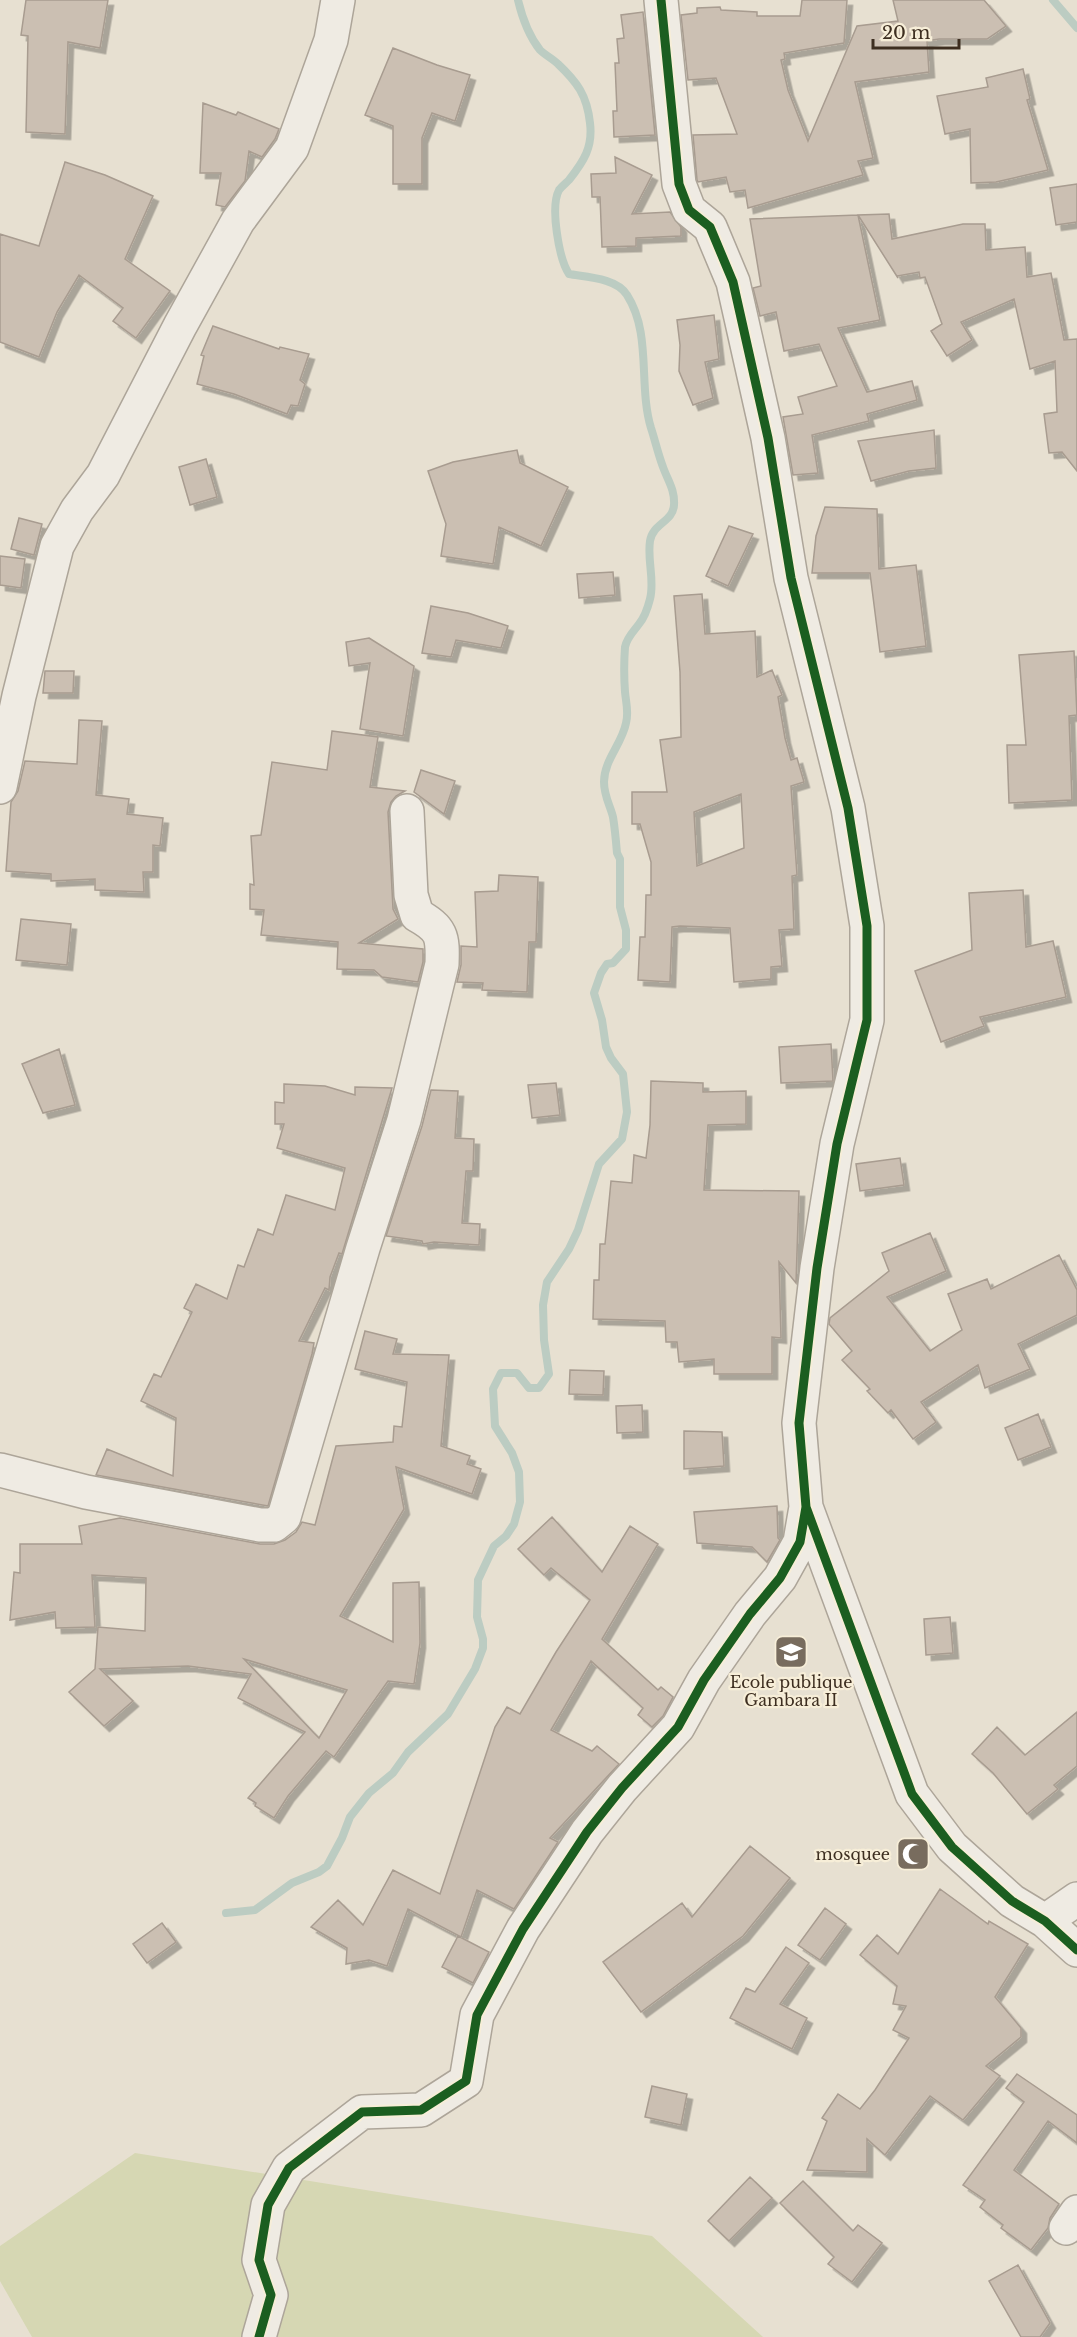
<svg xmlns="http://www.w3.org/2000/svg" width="1077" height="2337" font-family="'Libre Baskerville',serif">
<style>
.green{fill:#d6d7b3}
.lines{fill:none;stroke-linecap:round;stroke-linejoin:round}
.stream{stroke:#bcccc2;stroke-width:8}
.building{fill:#cbbfb2;stroke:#a89c90;stroke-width:1.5;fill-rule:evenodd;filter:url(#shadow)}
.minor-casing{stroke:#ada599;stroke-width:36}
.minor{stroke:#efebe3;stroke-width:33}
.cycleway-casing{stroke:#f7eed8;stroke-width:13}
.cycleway{stroke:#1b5e20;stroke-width:9}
.labels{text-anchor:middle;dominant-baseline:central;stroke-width:4.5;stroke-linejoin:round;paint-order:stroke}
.poi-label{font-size:16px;fill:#3d2e20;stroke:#f7eed8}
</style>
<defs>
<filter id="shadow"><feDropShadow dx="5.5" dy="5.5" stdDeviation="0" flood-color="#0004"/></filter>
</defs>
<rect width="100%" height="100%" fill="#e7e0d1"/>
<path class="green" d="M135,2153L652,2236L763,2337H32L0,2281V2246Z"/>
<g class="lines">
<path class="stream" d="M1053,0L1077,28
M226,1913L255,1910L292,1883L319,1872L327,1866L342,1838L350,1817L369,1793L393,1773L408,1752L448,1714L475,1669L483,1648V1639L477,1617L478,1580L494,1546L506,1536L514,1524L520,1502L519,1472L512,1453L495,1426L493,1389L501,1373H517L529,1388H539L549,1374L544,1340L543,1305L547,1282L569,1249L578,1230L599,1164L622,1139L627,1112L623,1074L611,1058L606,1047L602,1020L594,993L601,973L607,964L613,963L626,949V930L620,907V859L617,853C616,841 615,829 613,817C610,805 604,796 604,782C604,760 622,744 626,723C629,712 626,703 625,692C624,678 624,661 625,647C627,637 634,631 639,624C644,618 648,607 650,599C655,580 647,561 650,541C653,523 673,522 674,505C675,490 668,481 663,467C658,454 655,440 651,428C638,385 652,334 627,295C617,278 586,277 569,274C559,259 550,207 559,190C562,186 566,183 569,180C584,161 593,147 590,123C587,95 577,82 558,64C553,59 545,55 540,50C529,36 522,17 518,0"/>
</g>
<path class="building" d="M26,0H108L100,48L68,42L65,134L26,132L28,36L21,35Z
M802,0H847L844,43L784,53L785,59L781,60L788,90L808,141L857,26L898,21L893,0H984L1006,26L987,39H939L927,41L929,72L855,82L873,158L858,161L863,175L748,208L745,190L730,192L726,177L698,182L697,180L693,135L737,134L716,78L688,80L681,15L697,13V8L720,7L721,10L757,12V16H800Z
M643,12L655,135L614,137L613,111H617L615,63H619L617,39L624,38L621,15Z
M393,48L437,65L470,75L455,121L432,113L422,138V184H393V126L365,115Z
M1023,69L1030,99L1027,100L1048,170L996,182L971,183L970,129L945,134L937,96L988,87L986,78Z
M203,103L236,115L238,112L279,129L275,139L262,157L249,151L245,181L225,207L216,205L221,173H200Z
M615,157L652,175L632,214L670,212L681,227V236L636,238V246L602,247L600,197H592L591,174L616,173Z
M65,162L105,175L153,196L125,259L170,291L136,338L113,321L123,308L79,275L57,312L39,357L0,342V234L39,246Z
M1077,184V222L1056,225L1050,188Z
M889,214L892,239L963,224H985L986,250L1025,247L1027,277L1051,273L1064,340L1077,339V471L1062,452L1049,453L1044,414L1057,412L1055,361L1030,369L1014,299L961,322L972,340L947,356L931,331L942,324L925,277L920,278L919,272L897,276L898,278L858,215Z
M858,215L880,320L838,328L867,392L912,381L917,400L867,414L869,421L812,435L818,473L793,475L783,417L803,414L798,397L837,386L819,344L784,351L776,312L760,316L753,288L761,286L750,219Z
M714,315L719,359L705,362L713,398L693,405L679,371L680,345L677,320Z
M213,326L279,349L280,347L309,354L300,380L305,384L298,406L291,405L287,414L234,394L197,384L204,356L201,355Z
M934,430L936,468L909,471L871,481L858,441Z
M517,450L520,463L568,487L541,546L499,527L493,564L441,556L446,524L428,471L453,462Z
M206,459L217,497L190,505L179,467Z
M825,507L877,509L879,569L916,565L926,646L880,652L870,573H812L816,536Z
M19,518L42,524L34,555L11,549Z
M729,526L753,534L728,586L706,576Z
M0,556L25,559L21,588L0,585Z
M613,572L615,595L579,598L577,574Z
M702,594L705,634L755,631L757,677L772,670L782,695L778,697L785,738L791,760L797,758L804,782L791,786L797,875L792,876L794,929L779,930L782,966L771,967V979L734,982L730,928L680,926L672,927L670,982L638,980L640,937H645L646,895H651V862L640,824H632V792H667L660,740L681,737L680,672L674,596ZM741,794L744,848L697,866L694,812Z
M431,606L468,613L508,626L501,648L456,640L451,657L422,653Z
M369,638L414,666L403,736L360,729L370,663L349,666L346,642Z
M1074,651L1077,715L1069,716L1072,800L1009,803L1007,745H1026L1019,655Z
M45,671H74L73,693H43Z
M79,720L102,721L96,795L129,799L127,814L163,818L160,846L153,845V872H143L144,892L95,890V879L51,881V874L6,871L11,802L18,791L25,761L77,764Z
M332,731L378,737L370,787L405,791L396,796L391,802L388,812L393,909L398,919L359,943L423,949V962L418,982L382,977L374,970L337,969L338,942L261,935L264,910L250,909V884L254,885L251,836L261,835L272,762L327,770Z
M421,770L455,781L444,814L414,792Z
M499,875L538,877L536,942H529L527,992L482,990L483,983L457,982L461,965V946L477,947L475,892L498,891Z
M1023,890L1026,947L1053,941L1066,997L980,1017L984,1026L941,1042L915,971L972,950L969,893Z
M21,919L71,924L67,965L16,960Z
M831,1044L833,1081L781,1083L779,1047Z
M59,1049L75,1105L43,1113L22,1064Z
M651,1081L703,1083V1092L746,1091V1124L708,1125L704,1190L799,1191L796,1283L779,1262L781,1338L772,1337V1374H714V1359L679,1362L677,1342H666L665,1321L593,1319L594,1280H599L600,1244H605L611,1181L632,1183L634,1155L646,1158L650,1125Z
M556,1083L560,1115L532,1118L528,1085Z
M284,1084L325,1086L355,1095V1087L392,1088L342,1254L339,1253L330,1277L329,1290L325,1288L299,1341L314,1343L312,1354L268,1506L96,1475L107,1449L173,1476L176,1418L141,1401L154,1374L161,1377L192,1312L184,1308L196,1284L227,1299L238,1265L244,1267L258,1229L273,1235L286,1195L335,1210L345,1168L277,1148L284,1124H275V1102L284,1103Z
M431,1090L458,1091L455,1138L474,1139L473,1171H466L462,1223L480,1224L479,1245L434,1242L423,1244L422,1241L415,1240L386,1236L422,1126Z
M900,1158L904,1185L860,1191L856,1164Z
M930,1233L946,1271L887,1297L930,1351L962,1330L948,1294L987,1279L991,1289L1059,1255L1077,1290V1315L1018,1344L1030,1369L985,1388L978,1365L921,1402L936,1422L913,1439L891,1410L888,1413L867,1391L870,1389L842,1360L852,1351L829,1324L830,1318L889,1271L882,1253Z
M365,1331L397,1339L393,1354L449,1355L441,1446L470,1456L467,1464L481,1469L472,1494L396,1467L404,1509L340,1616L393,1642V1583L419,1582L420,1643L414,1684L388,1681L334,1757L326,1751L288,1796L274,1818L255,1806L256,1803L248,1798L305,1732L238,1698L251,1674L188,1666L100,1669L133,1701L104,1726L69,1692L95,1669L98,1627L145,1631L146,1578L92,1575L95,1627L56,1628L55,1612L10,1620L14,1572L20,1573V1544H82L79,1526L120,1518L260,1544H274L285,1540L296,1532L302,1522L315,1525L336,1446L393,1442L394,1426L402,1427L407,1382L355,1369ZM244,1659L347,1690L319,1738L314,1733Z
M570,1370L604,1371L603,1395L569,1394Z
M642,1405L643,1432L617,1433L616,1406Z
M1038,1414L1051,1447L1018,1460L1005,1428Z
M684,1431L722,1432L724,1466L684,1469Z
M777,1506L778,1538L780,1540L767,1562L752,1547L697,1543L694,1512Z
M552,1517L602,1572L630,1526L658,1544L602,1639L658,1690L661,1687L673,1697L663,1716L652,1727L638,1715L643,1708L591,1661L551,1730L592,1751L597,1746L619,1764L550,1838L558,1842L514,1909L477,1890L461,1937L408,1909L387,1966L369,1960L346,1964L347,1948L311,1927L338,1900L363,1925L393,1870L440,1894L495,1727L507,1707L520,1714L556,1652L590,1600L551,1568L544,1575L518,1549Z
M950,1617L953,1653L926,1655L924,1619Z
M1077,1712V1766L1054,1785L1058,1789L1027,1814L993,1773L972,1754L997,1727L1025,1755Z
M750,1846L790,1878L743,1936L641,2012L603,1962L682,1903L692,1917Z
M940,1889L988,1924L989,1921L1028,1944L995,1997L1021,2028V2037L986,2066L1000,2076L963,2120L930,2096L885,2155L867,2139V2172L807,2170L827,2121L822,2118L838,2094L860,2109L875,2090L909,2038L893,2030L906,2006L893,2004L897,1986L860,1955L877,1935L898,1954Z
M825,1908L846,1924L820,1960L798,1945Z
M162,1923L176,1942L147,1963L133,1944Z
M458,1936L489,1952L473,1983L442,1967Z
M786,1947L809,1963L780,2004L807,2018L792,2049L730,2018L746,1988L755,1992Z
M1017,2074L1077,2115V2143L1048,2121L1014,2170L1059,2204L1050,2218L1048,2228L1031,2250L1001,2228L1003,2225L980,2207L985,2200L963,2185L1024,2102L1006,2088Z
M652,2086L687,2094L681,2125L645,2117Z
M750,2177L772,2198L729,2241L708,2221Z
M803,2181L853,2231L858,2225L882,2243L852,2282L828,2264L834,2257L780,2203Z
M1018,2265L1050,2323L1040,2337H1021L989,2281Z"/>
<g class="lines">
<g class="minor-casing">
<path id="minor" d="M661,0L679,184L689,210L710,227L733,282L768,438L791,578L848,808L867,926V1020L837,1144L817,1268L799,1423L806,1507L912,1794L952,1847L1012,1901L1045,1921L1077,1950
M0,787L19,696L57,546L77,510L103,475L180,326L238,221L292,148L331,40L338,0
M0,1470L86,1492L260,1525H274L284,1517L363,1248L404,1120L442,964C443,936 442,929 417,915L411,895L407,811
M1045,1921L1077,1899
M1066,2228L1077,2212
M259,2337L271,2295L259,2260L268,2205L289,2168L362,2112L421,2110L466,2081L477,2015L523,1929L587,1832L622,1788L678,1727L704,1680L750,1614L780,1578L800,1542L806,1507"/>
</g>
<use href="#minor" class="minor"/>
<g class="cycleway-casing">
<path id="cycleway" d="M661,0L679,184L689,210L710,227L733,282L768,438L791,578L848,808L867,926V1020L837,1144L817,1268L799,1423L806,1507L912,1794L952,1847L1012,1901L1045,1921L1077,1950
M259,2337L271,2295L259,2260L268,2205L289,2168L362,2112L421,2110L466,2081L477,2015L523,1929L587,1832L622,1788L678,1727L704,1680L750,1614L780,1578L800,1542L806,1507"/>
</g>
<use href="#cycleway" class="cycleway"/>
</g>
<defs>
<g id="school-square" transform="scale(1.725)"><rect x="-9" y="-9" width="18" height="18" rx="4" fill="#786c5e" stroke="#f7eed8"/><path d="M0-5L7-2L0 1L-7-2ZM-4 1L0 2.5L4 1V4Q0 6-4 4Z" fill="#fff"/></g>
<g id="mosque-square" transform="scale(1.725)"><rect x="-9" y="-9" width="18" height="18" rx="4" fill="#786c5e" stroke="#f7eed8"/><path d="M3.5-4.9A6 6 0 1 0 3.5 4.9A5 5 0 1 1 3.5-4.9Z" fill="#fff"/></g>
</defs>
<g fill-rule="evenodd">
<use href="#school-square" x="791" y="1652"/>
<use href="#mosque-square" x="913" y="1854"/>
</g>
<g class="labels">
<g class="poi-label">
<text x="791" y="1682">Ecole publique<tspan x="791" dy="18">Gambara II</tspan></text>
<text x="890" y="1854" text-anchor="end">mosquee</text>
</g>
</g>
<path d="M873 39v9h86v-9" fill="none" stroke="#3d2e20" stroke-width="3"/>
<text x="882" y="39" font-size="18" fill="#3d2e20" stroke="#f7eed8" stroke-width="4.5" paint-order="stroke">20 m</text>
</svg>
